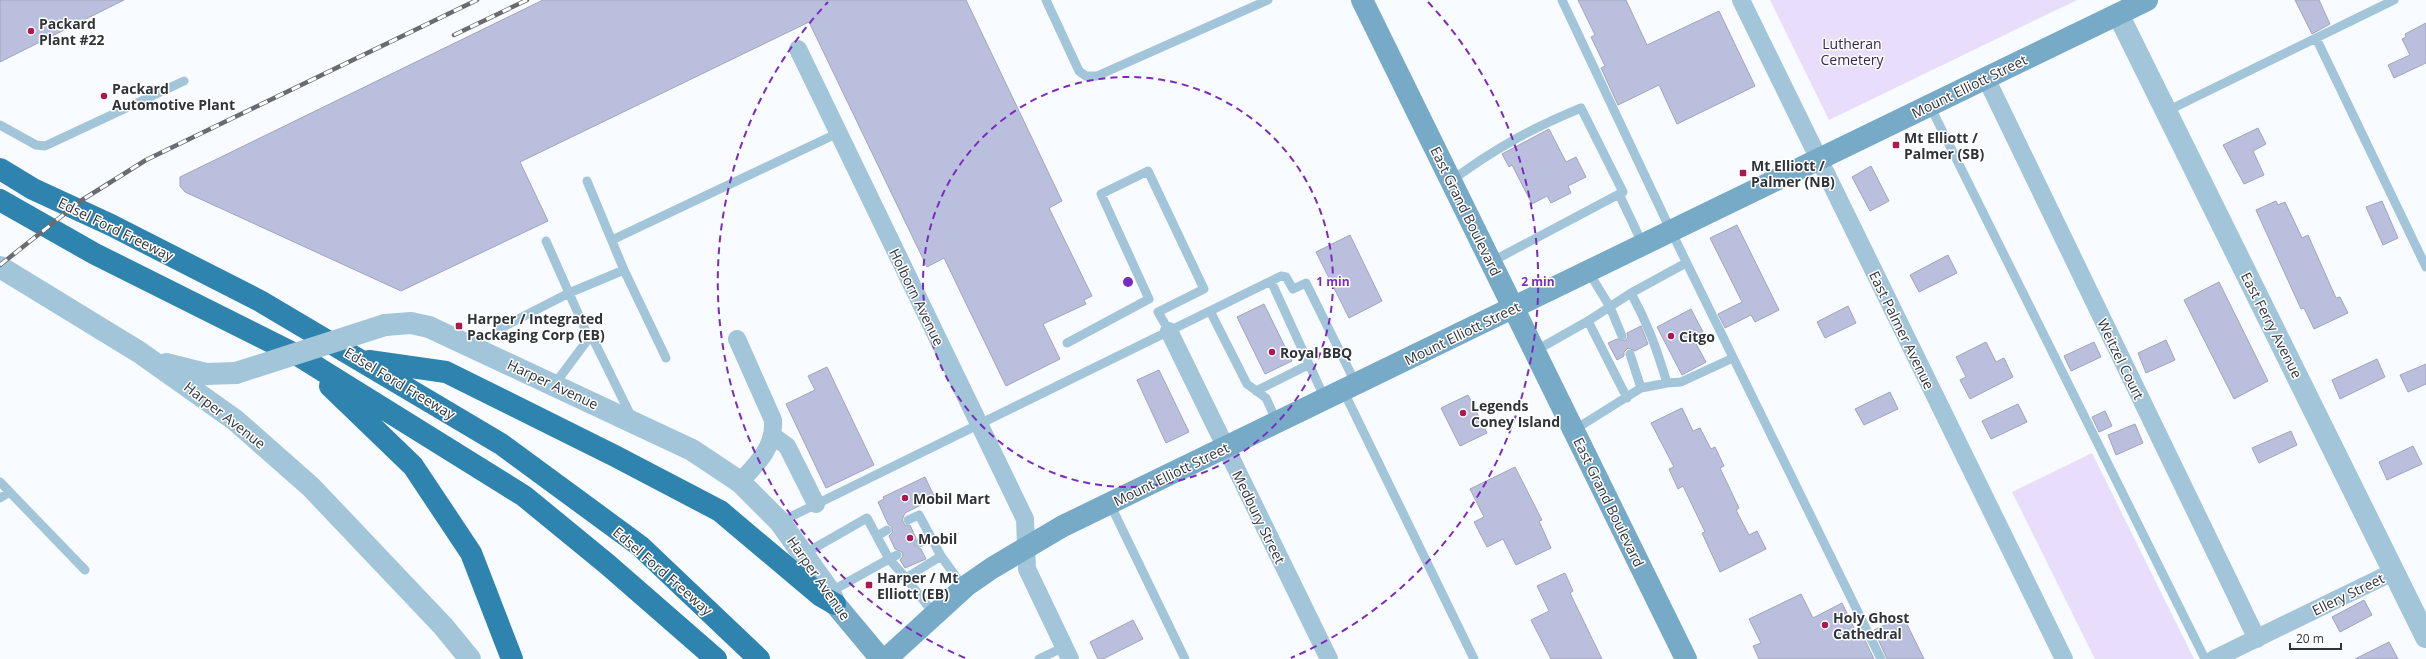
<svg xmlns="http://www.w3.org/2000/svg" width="2426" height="659" font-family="'Open Sans',sans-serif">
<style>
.green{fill:#e8defb}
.building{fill:#babfdd;stroke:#a2a5ba}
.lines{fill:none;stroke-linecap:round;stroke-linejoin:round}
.service{stroke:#a3c5d9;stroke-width:9}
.minor{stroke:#a3c5d9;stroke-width:18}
.tertiary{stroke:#a3c5d9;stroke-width:22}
.secondary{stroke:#76aac7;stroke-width:22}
.motorway{stroke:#2f84af;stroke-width:22}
.rail-casing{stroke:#686c72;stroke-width:4.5}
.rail{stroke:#fff;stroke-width:3;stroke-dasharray:9;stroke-linecap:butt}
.tertiary-bridge{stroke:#a3c5d9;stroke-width:22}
.ring{fill:none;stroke:#7b2cbf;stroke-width:2;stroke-dasharray:7 5}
.poi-dot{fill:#ab1950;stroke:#fff;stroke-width:1.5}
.labels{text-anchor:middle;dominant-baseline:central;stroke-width:3;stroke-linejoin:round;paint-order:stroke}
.poi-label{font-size:14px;font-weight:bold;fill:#2f343b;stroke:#fff;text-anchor:start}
.park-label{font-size:14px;fill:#36264f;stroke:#fff}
.street-label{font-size:14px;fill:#2f343b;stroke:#fff}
.centre{fill:#7b2cbf;stroke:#fff;stroke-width:2}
.ring-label{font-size:12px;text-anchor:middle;font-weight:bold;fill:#7b2cbf;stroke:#fff;stroke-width:3;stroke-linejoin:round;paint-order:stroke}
</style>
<rect width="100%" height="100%" fill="#f8fbff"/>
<path class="green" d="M1770,0H2077L1829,120Z
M2092,453L2194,659H2095L2012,492Z"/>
<path class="building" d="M0,0H124L0,62Z
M543,0H966L1062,201L1049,208L1092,296L1084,300L1086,304L1043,324L1060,359L1006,386L944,258L927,267L809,22L520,162L548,221L401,291L185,192L180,186V177Z
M1578,0H1626L1647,45L1719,11L1755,86L1677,124L1659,85L1618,105L1601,68L1605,66L1591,37L1595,35Z
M2295,0H2319L2330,24L2312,34Z
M2426,23V63L2394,78L2388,65L2410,55L2402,39L2406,37L2405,34Z
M2258,128L2266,144L2253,151L2264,175L2244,184L2223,145Z
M1549,129L1566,162L1576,157L1586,177L1568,186L1571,193L1551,203L1547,196L1532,204L1512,165L1509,167L1502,154Z
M1871,166L1889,201L1870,211L1852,177Z
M2276,201L2278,205L2285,202L2302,238L2308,235L2336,298L2340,297L2348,313L2314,329L2304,308L2301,309L2256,210Z
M2382,201L2398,238L2383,245L2366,207Z
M1737,225L1779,310L1755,322L1751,315L1725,328L1718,314L1742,302L1710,238Z
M1350,235L1382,301L1349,318L1316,252Z
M1948,255L1957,273L1919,292L1910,275Z
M2219,282L2268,381L2234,399L2184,300Z
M1264,304L1292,361L1265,374L1237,317Z
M1848,306L1856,323L1825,338L1817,322Z
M1691,309L1703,332L1693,338L1706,362L1682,375L1657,327Z
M1641,326L1648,344L1635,351L1628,348L1624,352V356L1617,360L1608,343L1617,339L1625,341L1628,337L1627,333Z
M2166,340L2175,360L2146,373L2138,353Z
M1986,342L1996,362L2004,358L2013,377L1970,399L1960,380L1966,377L1956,357Z
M2094,342L2101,357L2071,371L2064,356Z
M2377,359L2385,377L2340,399L2332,380Z
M2426,364V384L2408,392L2400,375Z
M827,367L874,465L826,488L786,404L815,390L808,376Z
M1159,370L1189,432L1166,443L1137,380Z
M1890,392L1898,409L1864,425L1855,409Z
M1468,395L1487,433L1460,446L1441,408Z
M2018,404L2027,422L1991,439L1982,421Z
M1682,408L1693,431L1700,428L1711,449L1715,447L1724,466L1720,468L1739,508L1736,510L1749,535L1757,531L1766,549L1720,572L1702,533L1705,532L1683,486L1678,489L1669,469L1674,467L1651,423Z
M2105,411L2112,426L2099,432L2092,417Z
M2135,424L2143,443L2116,455L2108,435Z
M2291,431L2297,445L2259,463L2252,448Z
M2413,446L2422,464L2387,480L2379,462Z
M1515,467L1542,520L1539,521L1551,548L1516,565L1503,539L1487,547L1474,522L1484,517L1470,489Z
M925,477L935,498L905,513L902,520L905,525H910L916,538L914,545L921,549L926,559L905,568L900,560L903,556L902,552L895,549L889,536L892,533V527L888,524L878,502L884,499L883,497Z
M1565,573L1573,591L1570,593L1602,659H1551L1531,620L1549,611L1537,586Z
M1801,594L1813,618L1842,603L1859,638L1863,636L1874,659H1759L1753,646L1761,643L1749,619Z
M2364,600L2372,615L2340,632L2332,617Z
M1903,616L1924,659H1887L1874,630Z
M1133,620L1143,639L1103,659H1098L1090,642Z
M2389,642L2398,659H2355Z"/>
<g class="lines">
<path class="service" d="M1046,0L1079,71L1086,76H1097L1268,0
M1562,0L1671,231L1881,659
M2316,38L2426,267
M1930,106L2205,659
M2165,112L2394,0
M0,125L36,145L45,146L184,81
M587,181L624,270
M1451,181C1494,149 1532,128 1581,108L1623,192L1491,262
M1619,194L1643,245
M612,240L838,133
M546,241L589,338
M1588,271L1610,307L1622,336
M1271,281L1325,399
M1631,293L1686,263
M1210,311L1247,384L1266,398L1277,422
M1588,321L1627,398
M497,330L569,293L624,270L666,358
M1067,343L1149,299L1101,194L1148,171L1204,289L1158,312L1169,331
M1535,351L1588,321L1631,293C1648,324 1657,350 1667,383L1641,388L1574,430
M1630,354L1641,388
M1667,383L1681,382L1733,358
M554,385L589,338L594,341L632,418
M1343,390L1474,659
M1256,391L1308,365
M0,482L85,570
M0,498L10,492
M1110,504L1185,659
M908,520L919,515L941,556
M780,522L1281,276L1286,277L1293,289L1306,283L1356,384
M877,536L887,530
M919,543L931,537
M804,554L867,518L889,559L830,592
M897,555L889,559L906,578
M934,614L906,578L941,556L964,588
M1039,659L1064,647"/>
<path class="minor" d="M1741,0L2064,659
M798,49L1025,519L1027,569L1070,659
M1986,78L2257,639
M1169,331L1329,659
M737,339L773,420C775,447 757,464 740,482
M773,436L787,446L816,504
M2214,659L2395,571"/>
<path class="tertiary" d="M2118,14L2426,637
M0,267L139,352L235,420L311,487L443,626L470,659
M385,325L411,323L429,327L692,450L740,482L780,522L830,592L835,604
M166,364L206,374L236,373"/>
<path class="secondary" d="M1362,0L1686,659
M835,604L881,659
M886,659L966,586L992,568L1063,526L2147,0"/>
<path class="motorway" d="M0,169L33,189L111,225L260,301L501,444L640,546L759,659
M0,200L95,254L299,356L524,496L607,564L716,659
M369,361L446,372L615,456L720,511L821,596L835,604
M330,386L413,466L471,553L512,659"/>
<g class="rail-casing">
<path id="rail" d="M454,35L527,0
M0,265L82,200L146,160L477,0"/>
</g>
<use href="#rail" class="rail"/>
<path class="tertiary-bridge" d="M236,373L385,325"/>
</g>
<g class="ring">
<circle cx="1128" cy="282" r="205"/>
<path d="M965 658A410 410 0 0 1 828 2M1428 2A410 410 0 0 1 1291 658"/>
</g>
<g class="poi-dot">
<circle cx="31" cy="31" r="4"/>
<circle cx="104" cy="96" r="4"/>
<rect x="1892" y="141" width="8" height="8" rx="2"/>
<rect x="1739" y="169" width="8" height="8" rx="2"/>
<rect x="455" y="322" width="8" height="8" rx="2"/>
<circle cx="1671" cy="336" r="4"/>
<circle cx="1272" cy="352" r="4"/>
<circle cx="1463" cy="413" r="4"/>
<circle cx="905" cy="498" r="4"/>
<circle cx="910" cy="538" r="4"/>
<rect x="865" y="581" width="8" height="8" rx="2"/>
<circle cx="1825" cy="625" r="4"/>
</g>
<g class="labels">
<g class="poi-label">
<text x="39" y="23">Packard<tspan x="39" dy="16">Plant #22</tspan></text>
<text x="112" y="88">Packard<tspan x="112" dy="16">Automotive Plant</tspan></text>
<text x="1904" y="137">Mt Elliott /<tspan x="1904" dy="16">Palmer (SB)</tspan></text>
<text x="1751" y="165">Mt Elliott /<tspan x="1751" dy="16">Palmer (NB)</tspan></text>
<text x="467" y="318">Harper / Integrated<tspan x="467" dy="16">Packaging Corp (EB)</tspan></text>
<text x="1679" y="336">Citgo</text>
<text x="1280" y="352">Royal BBQ</text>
<text x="1471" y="405">Legends<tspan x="1471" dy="16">Coney Island</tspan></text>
<text x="913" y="498">Mobil Mart</text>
<text x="918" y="538">Mobil</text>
<text x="877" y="577">Harper / Mt<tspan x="877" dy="16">Elliott (EB)</tspan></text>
<text x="1833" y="617">Holy Ghost<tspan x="1833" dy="16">Cathedral</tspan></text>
</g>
<g class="park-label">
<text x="1852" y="43">Lutheran<tspan x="1852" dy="16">Cemetery</tspan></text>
</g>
<g class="street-label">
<text transform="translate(1969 86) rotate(-26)">Mount Elliott Street</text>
<text transform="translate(1466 211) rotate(64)">East Grand Boulevard</text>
<text transform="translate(116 229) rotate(26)">Edsel Ford Freeway</text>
<text transform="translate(917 297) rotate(64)">Holborn Avenue</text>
<text transform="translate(2272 325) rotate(63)">East Ferry Avenue</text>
<text transform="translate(1902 330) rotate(64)">East Palmer Avenue</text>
<text transform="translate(1462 333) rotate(-26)">Mount Elliott Street</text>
<text transform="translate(2121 359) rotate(64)">Weitzel Court</text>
<text transform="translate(400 383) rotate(31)">Edsel Ford Freeway</text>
<text transform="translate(553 384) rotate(25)">Harper Avenue</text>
<text transform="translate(225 415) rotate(38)">Harper Avenue</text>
<text transform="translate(1171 474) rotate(-26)">Mount Elliott Street</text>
<text transform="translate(1609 502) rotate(64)">East Grand Boulevard</text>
<text transform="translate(1259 517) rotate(64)">Medbury Street</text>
<text transform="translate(663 571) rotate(41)">Edsel Ford Freeway</text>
<text transform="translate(819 578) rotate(55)">Harper Avenue</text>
<text transform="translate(2348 594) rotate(-26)">Ellery Street</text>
</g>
</g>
<circle cx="1128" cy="282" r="6" class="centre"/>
<g class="ring-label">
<text x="1333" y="286">1 min</text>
<text x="1538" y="286">2 min</text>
</g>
<path d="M2290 643v6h51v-6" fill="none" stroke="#2f343b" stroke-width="2"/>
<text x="2296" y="643" font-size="12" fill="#2f343b" stroke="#ffffff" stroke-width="3" paint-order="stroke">20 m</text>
</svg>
